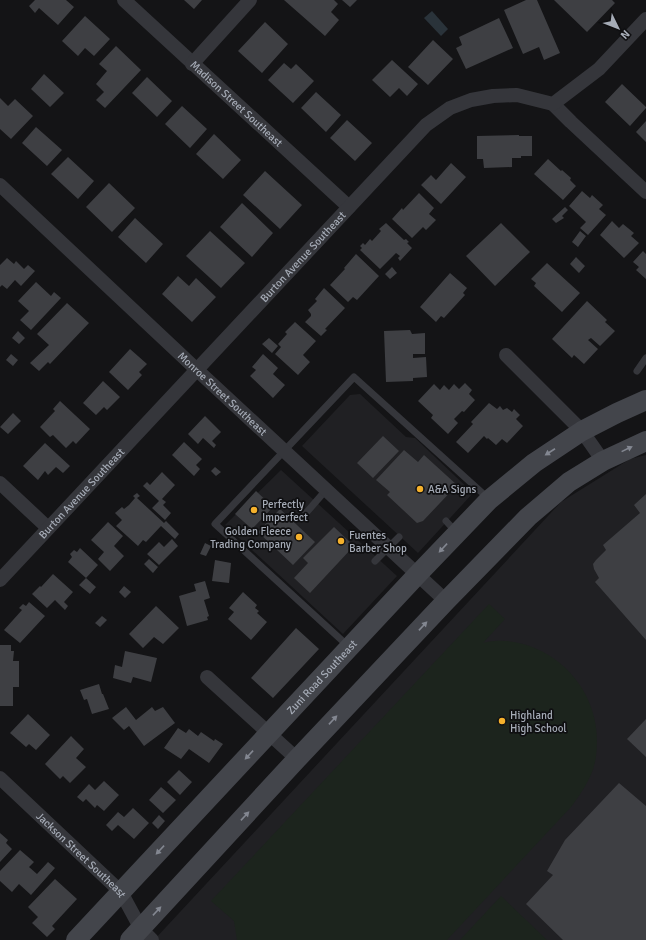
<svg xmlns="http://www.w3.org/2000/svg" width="646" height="940" font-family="Signika,sans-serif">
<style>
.built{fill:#202023}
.green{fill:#1c241d}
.water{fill:#2a333a}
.building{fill:#3e3f43}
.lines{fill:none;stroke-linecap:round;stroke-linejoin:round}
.lane{stroke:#35363b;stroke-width:7}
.street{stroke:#35363b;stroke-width:14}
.secondary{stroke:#43454b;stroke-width:20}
.oneway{fill:#838791}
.poi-dot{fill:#f5b12c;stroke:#0f0f11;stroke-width:1.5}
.labels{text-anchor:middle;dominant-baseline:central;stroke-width:3.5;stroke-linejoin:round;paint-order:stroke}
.street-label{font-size:11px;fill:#a5abb6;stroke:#0f0f11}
.poi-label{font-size:11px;fill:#a5abb6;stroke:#0f0f11;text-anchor:start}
</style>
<rect width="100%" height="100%" fill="#141416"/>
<path class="built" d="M360,394L406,437L415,438L473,493L418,553L302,446L350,395Z
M646,455V940H154L561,502L630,459Z
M281,470L397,576L343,634L225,525Z"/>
<path class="green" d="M489,604L505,619L483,643C486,642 491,641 495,641C538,638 580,670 592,710C597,725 598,741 596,756C594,775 582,792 571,807L447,940H237L234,921L211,901Z
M501,896L547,940H460Z"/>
<path class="water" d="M432,11L448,29L441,36L424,18Z"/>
<path class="building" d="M35,0H66L74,7L58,25L39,8L35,13L29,6Z
M184,0H202L194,9Z
M284,0H334L338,4L331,12L339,20L325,36Z
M342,0H357L350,7Z
M526,0H537L560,53L544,60L539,47L523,54L504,10Z
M554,0H612L615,3L587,32Z
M85,16L110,39L94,56L85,48L78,56L62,41Z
M499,18L513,48L466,69L456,48L462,45L459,37Z
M265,22L288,44L262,73L238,51Z
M433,40L453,59L428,85L408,67Z
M116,46L141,70L105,108L96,100L104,92L96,84L107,71L99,64Z
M392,60L418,84L407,96L399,88L390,97L372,80Z
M284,63L291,69L296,64L314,81L293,103L268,80Z
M44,74L64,93L50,107L31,89Z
M147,77L172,101L157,117L132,93Z
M622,84L646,107V108L630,126L605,102Z
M316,92L341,115L326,132L301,108Z
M0,98L8,106L15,99L33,116L11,139L0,129Z
M182,106L207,129L190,148L165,124Z
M347,120L372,143L355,161L330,138Z
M646,121V142L636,132Z
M36,127L62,150L47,166L22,143Z
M214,134L241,160L223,179L196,154Z
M519,135V136H532V156H521V158H512V167L484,168L483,159H477V136Z
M68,157L94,181L78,199L51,174Z
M548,159L561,171L562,170L571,178L570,180L576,186L563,200L534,174Z
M451,163L466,177L441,204L421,185L431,175L436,180Z
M265,171L302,205L280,229L243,195Z
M109,183L135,208L112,232L86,207Z
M582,191L590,198L592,195L603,205L599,209L606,215L588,235L580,228L586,222L569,206Z
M419,193L434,208L429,214L436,220L426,230L423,227L412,238L392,219L402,208L403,210Z
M242,203L273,233L252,257L220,227Z
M565,207L568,210L562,216L564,218L556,223L552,219Z
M135,218L163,244L146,263L118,237Z
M612,221L619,228L623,224L634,233L631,236L639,243L624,258L600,235Z
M386,223L404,240L406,239L409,242L407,243L412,248L400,261L398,258L400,256L396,253L380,269L360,250L362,248L360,246L363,243L365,245L370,239L372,241L381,231L379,229Z
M501,223L530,252L495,286L466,256Z
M210,231L245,263L221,288L186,256Z
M580,231L586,236L578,247L572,242Z
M643,251L646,254V279L636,270L639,267L633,262Z
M356,254L379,276L357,300L353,297L348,302L330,285L345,269L344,268Z
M576,257L585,266L579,273L570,264Z
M7,258L14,264L16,261L24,269L28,265L35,271L21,286L15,280L7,289L2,285L0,287V265Z
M547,263L580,293L562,312L534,286L536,283L531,279Z
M392,267L397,273L390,279L385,274Z
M450,273L467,288L463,293L465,295L444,318L441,316L436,322L420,307Z
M178,276L189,286L196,278L216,297L192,322L162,294Z
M36,282L51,296L54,292L61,298L31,330L20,320L29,311L18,301Z
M324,288L345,308L325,329L327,330L321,336L305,322L311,316V314L308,310L317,301L315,299Z
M587,301L607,320L605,322L615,331L600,346L591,338L588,340L598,349L584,364L574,355L572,358L552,339Z
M67,303L89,323L50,364L48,362L39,371L30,363L49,345L37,334Z
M295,322L316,341L303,355L310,362L298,375L275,354L281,347L278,344L287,334L285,332Z
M410,330L412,334L425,333V354H413V358L426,357L427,377L413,378V381L386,382L384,331Z
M18,331L25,338L19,344L12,338Z
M269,338L278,346L272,353L262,344Z
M130,349L147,364L139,372L142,375L128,390L109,372Z
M11,354L18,360L13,366L6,360Z
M263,354L278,368L273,374L285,385L273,398L250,376L256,370L252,367Z
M103,381L120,397L107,410L104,407L96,415L83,403Z
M465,383L472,390L469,394L475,400L464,412L462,411L454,419L458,423L448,434L431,418L433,415L418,401L434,384L440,390L444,385L449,390L454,384L459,389Z
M60,401L90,429L76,444L73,441L66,448L53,435L50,437L40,427L55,411L53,409Z
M489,403L497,409L500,406L503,410L507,408L512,412L514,409L520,415L516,419L523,426L507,443L502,439L496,445L488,438L487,439L484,436L468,453L456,442L473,424L471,422Z
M13,413L21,421L8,434L0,427Z
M205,416L221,432L212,441L216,445L214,448L203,438L198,444L188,434Z
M383,436L399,451L373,478L357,463Z
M184,442L202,459L196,465L200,469L194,476L172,455Z
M45,443L70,466L63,473L56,467L48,475L45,471L38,480L23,466Z
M404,450L418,462L424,455L457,485L423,521L417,523L387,495L390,492L376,480Z
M215,467L221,472L216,476L211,471Z
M162,472L175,485L162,499L166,502L163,505L171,513L165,520L152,508L159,501L143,486L147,482L150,485Z
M256,491L273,507L252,529L235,514Z
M137,493L140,496L137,498L164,523L166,521L179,534L175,539L161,526L146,542L143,540L138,546L116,526L122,520L115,513L122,507L124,509L129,505L135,498L133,496Z
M646,494V640L595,582L599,578L594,569L593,564L596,560L606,550L603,545L640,513L634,505Z
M280,509L315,542L293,565L258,532Z
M108,522L123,536L114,546L124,556L110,571L98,559L104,552L91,540Z
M334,527L352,544V548L310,593L294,578L308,563L303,558Z
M172,539L178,546L159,565L147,554L159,542L164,547Z
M205,543L211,546L206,556L200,554Z
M80,548L98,565L86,578L96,587L90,594L79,585L86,578L68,562L72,557L70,554L74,550L77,552Z
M149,559L158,567L153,573L144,564Z
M215,560L231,563L229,583L212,581Z
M53,574L73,592L64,602L68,606L65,610L55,600L47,608L32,594L40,586L41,587Z
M205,581L210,598L204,600L209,616L207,617L208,620L187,626L179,596L196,591L194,584Z
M124,586L131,592L125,598L119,592Z
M243,592L257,605L255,608L259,611L257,613L267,622L251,640L228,619L234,612L229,608Z
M29,602L45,616L20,643L4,630L22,610L19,608L23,604L26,606Z
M156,606L179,628L163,644L154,637L143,648L129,634Z
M102,616L107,620L100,627L95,623Z
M296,628L319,649L273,698L251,678Z
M0,645H11V651H14L13,661H19V687H13V706H0Z
M125,651L157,658L151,682L133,677L131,683L113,678L115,665L122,667Z
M99,684L102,694H103L109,709L92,714L87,699L84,700L80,690Z
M126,707L136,720L152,707L155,711L163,707L175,723L144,746L129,726L124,730L112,718Z
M28,714L50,735L36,750L29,744L26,747L10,733Z
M646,719V757L627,739Z
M178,728L186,733L189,729L198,736L201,732L214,741L215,739L223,744L209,763L189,749L181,759L164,748Z
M71,736L84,749L76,758L86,767L70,783L63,776L60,779L45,764Z
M179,770L192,782L180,795L167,782Z
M104,781L119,795L104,811L97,805L95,808L86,799L83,802L77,797L89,784L95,790Z
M619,783L646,806V940H563L526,904L553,875L547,871L565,840Z
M161,787L176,800L163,813L149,800Z
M133,808L149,823L134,839L118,825L112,831L106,825L118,812L124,817Z
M159,815L165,821L158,829L152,823Z
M0,833L8,840L6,843L12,849L0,862Z
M20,850L34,862L29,867L37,874L48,862L55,868L31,895L19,884L12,892L0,881V871Z
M55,879L77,899L52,926L55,929L47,937L32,923L38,917L28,907Z"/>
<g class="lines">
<path class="lane" d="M637,371L646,358
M306,513L326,490
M446,521L457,533
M375,561L399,537
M348,646L215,524L354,377L489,499"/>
<g class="street">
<path id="s1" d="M124,0L349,207"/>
<path d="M192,64L250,0"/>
<path d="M553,104L571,122L646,192"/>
<path id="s2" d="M0,185L196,369L446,601"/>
<path d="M506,355L582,431L603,461"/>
<path d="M0,483L48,528"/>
<path id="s3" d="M0,580L426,125L450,108L471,100L493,96L517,95L553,104L599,69L646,19"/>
<path d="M207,677L297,759"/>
<path id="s4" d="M0,778L121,892L141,929L152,940"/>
</g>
<g class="secondary">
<path id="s5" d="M76,940L417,575L489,500L534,463L582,431L617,413L646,400"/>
<path d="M130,940L297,759L446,601L528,517L569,482L603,461L646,441"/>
</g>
</g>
<defs><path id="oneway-solid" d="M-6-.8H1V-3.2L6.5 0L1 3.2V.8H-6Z"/></defs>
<g class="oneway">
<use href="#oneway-solid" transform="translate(627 449) rotate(-26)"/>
<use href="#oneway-solid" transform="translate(550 452) rotate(147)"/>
<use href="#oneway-solid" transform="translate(443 548) rotate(133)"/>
<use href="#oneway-solid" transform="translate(423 626) rotate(-47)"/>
<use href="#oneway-solid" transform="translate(333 720) rotate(-47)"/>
<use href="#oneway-solid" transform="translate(249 755) rotate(133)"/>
<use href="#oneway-solid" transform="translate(245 816) rotate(-47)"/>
<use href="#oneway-solid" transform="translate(160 850) rotate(133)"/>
<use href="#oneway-solid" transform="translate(157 911) rotate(-47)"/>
</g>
<g class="poi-dot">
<circle cx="420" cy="489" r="4"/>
<circle cx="254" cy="510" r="4"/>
<circle cx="299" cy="537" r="4"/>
<circle cx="341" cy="541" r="4"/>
<circle cx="502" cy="721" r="4"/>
</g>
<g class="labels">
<g class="street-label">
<text stroke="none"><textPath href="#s1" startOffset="153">Madison Street Southeast</textPath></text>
<text stroke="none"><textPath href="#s3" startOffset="443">Burton Avenue Southeast</textPath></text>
<text stroke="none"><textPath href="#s2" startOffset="305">Monroe Street Southeast</textPath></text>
<text stroke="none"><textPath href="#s3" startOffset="119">Burton Avenue Southeast</textPath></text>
<text stroke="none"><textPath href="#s5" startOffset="360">Zuni Road Southeast</textPath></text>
<text stroke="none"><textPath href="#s4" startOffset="112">Jackson Street Southeast</textPath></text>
</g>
<g class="poi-label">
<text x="428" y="489">A&amp;A Signs</text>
<text x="262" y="504">Perfectly<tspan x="262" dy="13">Imperfect</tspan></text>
<text x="291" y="531" text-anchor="end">Golden Fleece<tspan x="291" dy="13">Trading Company</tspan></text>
<text x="349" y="535">Fuentes<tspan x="349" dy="13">Barber Shop</tspan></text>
<text x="510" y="715">Highland<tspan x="510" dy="13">High School</tspan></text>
</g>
</g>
<g transform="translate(618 28) rotate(133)" stroke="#0f0f11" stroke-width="3" paint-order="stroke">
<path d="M0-3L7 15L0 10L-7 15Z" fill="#a5abb6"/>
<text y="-6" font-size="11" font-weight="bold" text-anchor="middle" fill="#a5abb6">N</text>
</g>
</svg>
